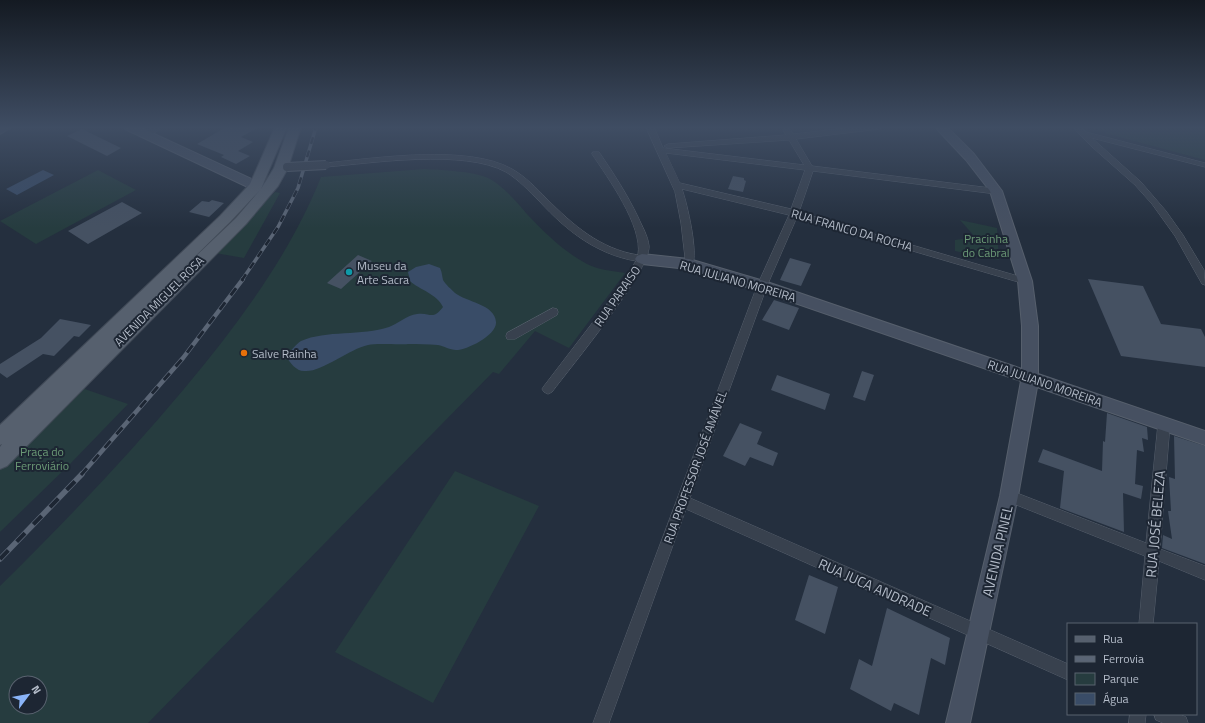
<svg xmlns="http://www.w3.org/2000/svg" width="1205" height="723" font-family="'Titillium Web',sans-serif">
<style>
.green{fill:#263c3f;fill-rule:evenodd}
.water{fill:#394c67}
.building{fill:#455162}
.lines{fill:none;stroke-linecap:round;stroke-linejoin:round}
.street-casing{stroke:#565f6c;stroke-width:1}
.secondary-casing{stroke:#565f6c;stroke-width:2}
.primary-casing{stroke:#414a57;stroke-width:2}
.street{fill:#38414e;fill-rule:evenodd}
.secondary{fill:#465061;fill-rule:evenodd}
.primary{fill:#56606e;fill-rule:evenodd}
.rail-far2-casing{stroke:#5a6575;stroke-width:3.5}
.rail-far1-casing{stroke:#5a6575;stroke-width:4.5}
.rail-casing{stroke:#5a6575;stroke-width:5.5}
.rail-far2{stroke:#1d2633;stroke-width:2.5;stroke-dasharray:7;stroke-linecap:butt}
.rail-far1{stroke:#1d2633;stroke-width:3;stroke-dasharray:9;stroke-linecap:butt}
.rail{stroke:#1d2633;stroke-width:4;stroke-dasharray:12;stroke-linecap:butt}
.street-bridge-casing{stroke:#565f6c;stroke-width:10;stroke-linecap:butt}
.street-bridge{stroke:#38414e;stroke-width:8}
.culture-dot{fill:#0f9aa8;stroke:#1d2633;stroke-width:1.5}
.food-dot{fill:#e8710a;stroke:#1d2633;stroke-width:1.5}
.labels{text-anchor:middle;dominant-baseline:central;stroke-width:4;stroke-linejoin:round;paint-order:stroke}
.street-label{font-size:12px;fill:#b4bcc9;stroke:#1d2633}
.park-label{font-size:12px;fill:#6b9a76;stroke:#1d2633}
.poi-label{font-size:12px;fill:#b4bcc9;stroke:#1d2633;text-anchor:start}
.near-street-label{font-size:14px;fill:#b4bcc9;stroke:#1d2633}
</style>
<rect width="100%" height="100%" fill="#242f3e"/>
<path class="green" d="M1092,127H1205V160L1108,134Z
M424,169C442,170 475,171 490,179C504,187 516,201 526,213C544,232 564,252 587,264C599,270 612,271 625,273L569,348L535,331L499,374L493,372L148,723H0V586C64,523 126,458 184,389C238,324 290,255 321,177ZM16,683H40V707H16Z
M98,170L136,190L36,244L0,221Z
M275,192L280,193L244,258L215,253Z
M960,220L997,228L999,260L955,251V240L975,237Z
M79,387L128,404L70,464L0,532V467Z
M455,471L539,506L433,703L335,652Z"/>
<path class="water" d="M43,170L54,175L17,195L6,189Z
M429,264L440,268C442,272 442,276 443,280C445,284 452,290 455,293C466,302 495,304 496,322C497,335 467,350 456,350C450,350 444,346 438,345C428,344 418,344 408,344C398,345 377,343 368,345C349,349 321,373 304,371C296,371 290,363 286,356C291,351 296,344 301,341C326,330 362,336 389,327C398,324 407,315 417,314C431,312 432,321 443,307C437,294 420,290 410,281L408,272L416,267Z"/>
<path class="building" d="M226,127H259L241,137L253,142L238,151L250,156L236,164L221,157L224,155L197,144Z
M82,129L121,148L107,156L67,136Z
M733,176L744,178V180L746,181L743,192L728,189Z
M212,200L224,203L209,217L189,212L202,201L209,202Z
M122,202L142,213L88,244L68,231Z
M358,255L372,261L341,289L327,283Z
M790,258L811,264L801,286L780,280Z
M1088,279L1143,286L1161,324L1201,329L1205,337V367L1121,356Z
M774,300L799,308L789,330L762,320Z
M60,319L91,325L79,337L74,336L54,356L43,354L7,378L0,373V364L41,338Z
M862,371L874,375L865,401L853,397Z
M777,375L830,394L825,410L771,390Z
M1107,413L1147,427L1148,440L1142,438L1144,452L1137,450L1135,484L1143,486L1141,499L1123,493L1124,532L1060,508L1064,471L1038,462L1043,449L1102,471L1103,441L1105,442Z
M740,423L762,432L757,444L778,453L773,466L750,457L745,466L723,456Z
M1174,436L1205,446V564L1162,548L1163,535L1172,539L1168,511H1171L1169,477L1175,479Z
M809,575L838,587L825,634L795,620Z
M887,608L950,638L945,665L931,658L919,715L894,703L891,711L850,689L859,659L872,666Z"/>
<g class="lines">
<g class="street-casing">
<path id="street" d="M153,127H163L148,137H142V133Z
M646,127H654L663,148L804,165L789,140L668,148L664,146L668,144L786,135L781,127H789L793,134L856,127H883L879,129L796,139L812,166L999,189L1000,191L996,194L813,171L799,212L1028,279L1030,281L1025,284L797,217L767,286L690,498L1068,664V680L686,509L609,723H593L757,286L789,215L682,189C687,203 699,254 692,266H686L681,223L675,192ZM666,153L805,170L791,209L680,183Z
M1073,127H1081L1086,132L1205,163V167L1092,138L1141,182L1166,211L1183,235L1204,270L1205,285L1202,284L1175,236L1152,204L1135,185L1091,146Z
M593,152H599C614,174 627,194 638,217C642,226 648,236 649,246C651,270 570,368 552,392L548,394L544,392L542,389L544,386L613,296L636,261C596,254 567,231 540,202C529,191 519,180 506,172C464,149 373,163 326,167L322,165L326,163C376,158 468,144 512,169C526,177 536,188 547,199C573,225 600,249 638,255C643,226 608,178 592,154Z
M553,308L557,309L558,312L557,315L515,339H507L506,336L507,333Z
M1164,419L1168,421L1170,424L1160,549L1205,566V580L1159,561L1153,624H1139L1145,556L1004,500L1003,496L1004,492L1009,490L1146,543L1158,424L1160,421Z
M1130,714H1146L1145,723H1129Z
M1154,714H1179L1186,717L1188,723H1163L1156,720Z"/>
</g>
<g class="secondary-casing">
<path id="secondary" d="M0,127H12L0,134Z
M124,127H139L258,182L274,183L276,186L274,189H252L125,129Z
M935,127H947L974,154L1002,191L1032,281L1038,326V374L1205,431V445L1037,387L1018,496L970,723H946L1000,496L1021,381L757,290L688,269L642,264L637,262L635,259L637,256L642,254L689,259L767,282L1022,369V326L1018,281L990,191L966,160Z"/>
</g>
<g class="primary-casing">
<path id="primary" d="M275,127H287L261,189L274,168L289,127H301L288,168L278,186L246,224L7,466L0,469V447L2,444L0,445V425L220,216L250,184ZM260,190L236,218L176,275L230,222Z"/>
</g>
<use href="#street" class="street"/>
<use href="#secondary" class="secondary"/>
<use href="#primary" class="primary"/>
<g class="rail-far2-casing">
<path id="rail-far2" d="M242,280L278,227L298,188L316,127"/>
</g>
<g class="rail-far1-casing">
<path id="rail-far1" d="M81,475L183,358L243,279"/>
</g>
<g class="rail-casing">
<path id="rail" d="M0,559L82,474"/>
</g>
<use href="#rail-far2" class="rail-far2"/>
<use href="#rail-far1" class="rail-far1"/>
<use href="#rail" class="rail"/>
<g class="street-bridge-casing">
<path id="street-bridge" d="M287,167L326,165"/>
</g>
<use href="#street-bridge" class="street-bridge"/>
</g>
<linearGradient id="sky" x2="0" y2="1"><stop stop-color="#141a22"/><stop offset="0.56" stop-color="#3f4d63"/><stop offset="1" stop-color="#3f4d63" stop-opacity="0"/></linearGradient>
<rect width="1205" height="228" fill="url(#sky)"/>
<circle class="culture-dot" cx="349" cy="272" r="4"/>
<circle class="food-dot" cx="244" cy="353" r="4"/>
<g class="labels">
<g class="street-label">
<text transform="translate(852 230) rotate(16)">RUA FRANCO DA ROCHA</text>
<text transform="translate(738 281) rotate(16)">RUA JULIANO MOREIRA</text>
<text transform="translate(617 296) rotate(-55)">RUA PARAISO</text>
<text transform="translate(159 301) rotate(-45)">AVENIDA MIGUEL ROSA</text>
<text transform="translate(1045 383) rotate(19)">RUA JULIANO MOREIRA</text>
<text transform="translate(695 467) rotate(-70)">RUA PROFESSOR JOSÉ AMÁVEL</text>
</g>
<g class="park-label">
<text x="986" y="238">Pracinha<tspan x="986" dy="14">do Cabral</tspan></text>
<text x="42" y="451">Praça do<tspan x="42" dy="14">Ferroviário</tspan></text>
</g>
<g class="poi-label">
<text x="357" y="265">Museu da<tspan x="357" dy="14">Arte Sacra</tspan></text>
<text x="252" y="353">Salve Rainha</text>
</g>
<g class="near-street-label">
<text transform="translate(1155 524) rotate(-85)">RUA JOSÉ BELEZA</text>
<text transform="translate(997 551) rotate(-77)">AVENIDA PINEL</text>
<text transform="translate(875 587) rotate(24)">RUA JUCA ANDRADE</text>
</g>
</g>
<rect x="1067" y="623" width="130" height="92" fill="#1d2633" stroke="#59626f"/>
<rect x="1075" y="636" width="20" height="6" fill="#56606e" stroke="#59626f"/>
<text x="1103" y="643" font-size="12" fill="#b4bcc9">Rua</text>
<rect x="1075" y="656" width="20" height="6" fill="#5a6575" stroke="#59626f"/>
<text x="1103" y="663" font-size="12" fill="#b4bcc9">Ferrovia</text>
<rect x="1075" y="673" width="20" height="12" fill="#263c3f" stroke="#59626f"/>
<text x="1103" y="683" font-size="12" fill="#b4bcc9">Parque</text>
<rect x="1075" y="693" width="20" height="12" fill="#394c67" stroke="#59626f"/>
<text x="1103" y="703" font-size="12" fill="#b4bcc9">Água</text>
<g transform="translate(28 695) rotate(58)"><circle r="19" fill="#1d2633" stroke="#59626f"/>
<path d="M0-3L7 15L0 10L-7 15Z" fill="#8ab4f8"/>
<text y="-6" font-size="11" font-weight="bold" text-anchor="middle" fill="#b4bcc9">N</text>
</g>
</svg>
